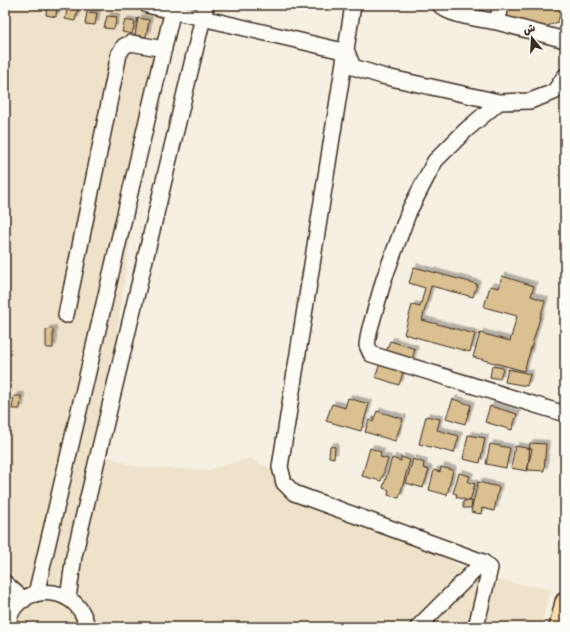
<svg xmlns="http://www.w3.org/2000/svg" width="570" height="632" font-family="Mynerve,'Playpen Sans Arabic',sans-serif">
<style>
.built{fill:#eee2ca}
.building{fill:#dbc191;stroke:#3b2a1e;filter:url(#shadow)}
.lines{fill:none;stroke-linecap:round;stroke-linejoin:round}
.minor-casing{stroke:#3b2a1e;stroke-width:18}
.major-casing{stroke:#3b2a1e;stroke-width:22}
.minor{stroke:#fdfcf7;stroke-width:15}
.major{stroke:#fcdcac;stroke-width:19}
</style>
<defs>
<filter id="shadow"><feDropShadow dx="3.5" dy="-3.5" stdDeviation="0" flood-color="#0004"/></filter>
</defs>
<rect width="100%" height="100%" fill="#f6f0e3"/>
<filter id="ink" filterUnits="userSpaceOnUse"><feTurbulence type="fractalNoise" baseFrequency=".025" numOctaves="2"/><feDisplacementMap in="SourceGraphic" scale="8" xChannelSelector="R" yChannelSelector="G"/><feConvolveMatrix kernelMatrix="1 2 1 2 8 2 1 2 1" color-interpolation-filters="sRGB"/></filter>
<g filter="url(#ink)">
<path class="built" d="M5,5H180L133,219L114,355L96,452L136,467L208,470L250,458L484,578L551,589L541,627H5Z"/>
<path class="building" d="M47,5H57L56,17L46,15Z
M454,5H485L484,9L473,7V9H470L469,13L454,9Z
M507,5H563L558,22L545,27L507,19L508,13L505,12Z
M68,7L78,9L75,21L65,19Z
M87,12L97,13L95,25L85,24Z
M107,16L117,17L114,29L104,28Z
M138,18L149,20L146,37L135,35Z
M125,20L135,22L132,34L122,32Z
M414,267L477,284L473,297L431,286L422,320L475,334L470,352L404,334L412,305L420,307L425,288L409,283Z
M502,276L534,286L531,296L545,301L524,371L473,357L480,333L510,341L517,316L484,307L490,286L499,288Z
M53,329V348H46V330Z
M390,341L415,349L411,363L385,355Z
M381,361L404,369L399,385L375,377Z
M492,366L503,368L500,379L490,377Z
M508,369L530,374L527,386L505,382Z
M14,396H21L20,409H12Z
M348,398L369,404L361,431L326,421L332,404L345,408Z
M453,399L471,405L465,424L446,418Z
M490,406L517,414L512,430L485,422Z
M377,411L403,419L395,441L365,432L369,420L373,422Z
M426,416L440,419L437,430L459,436L454,453L419,444Z
M468,435L485,438L480,463L463,459Z
M530,443L546,444L544,471L528,470Z
M490,444L510,448L506,468L486,464Z
M330,446L335,447L334,458L329,457Z
M515,446L532,449L527,471L511,468Z
M370,448L381,452L380,457L388,459L381,481L362,476Z
M401,457L410,460L399,498L388,495L389,490L383,488L392,458L401,461Z
M413,459L424,463L423,468L429,470L423,488L406,483Z
M441,467L453,470L447,495L429,490L434,470L440,472Z
M459,473L470,476L468,482L475,484L470,501L456,497L457,494L453,493Z
M478,482L499,487L494,511L482,508L481,514L471,512Z
M463,501H472L471,508H463Z"/>
<g class="lines">
<g class="minor-casing">
<path id="minor" d="M147,5L347,52L353,67L382,76L499,102L530,101L554,92L565,76
M353,5L280,467L284,483L294,493L483,562L490,568L476,627
M440,5C449,16 483,19 497,22
M501,5L497,22L565,40
M499,102L466,130L435,161L409,211L384,279L369,332L367,345L371,354L565,414
M66,315L119,54L124,46L131,43L164,49
M5,583L24,600
M36,594L174,5
M68,598L74,556L206,5
M8,627C9,584 78,578 87,627
M418,627L483,562"/>
</g>
<g class="major-casing">
<path id="major" d="M559,627L565,602"/>
</g>
<use href="#minor" class="minor"/>
<use href="#major" class="major"/>
</g>
</g>
<rect width="570" height="632" fill="none" stroke="#fdfcf7" stroke-width="20"/>
<rect x="10" y="10" width="550" height="612" fill="none" stroke="#3b2a1e" stroke-width="1.5" filter="url(#ink)"/>
<g transform="translate(532 38) rotate(342)" stroke="#fdfcf7" stroke-width="3" paint-order="stroke">
<path d="M0-3L7 15L0 10L-7 15Z" fill="#3b2a1e"/>
<text y="-6" font-size="11" font-weight="bold" text-anchor="middle" fill="#3b2a1e">ش</text>
</g>
</svg>
